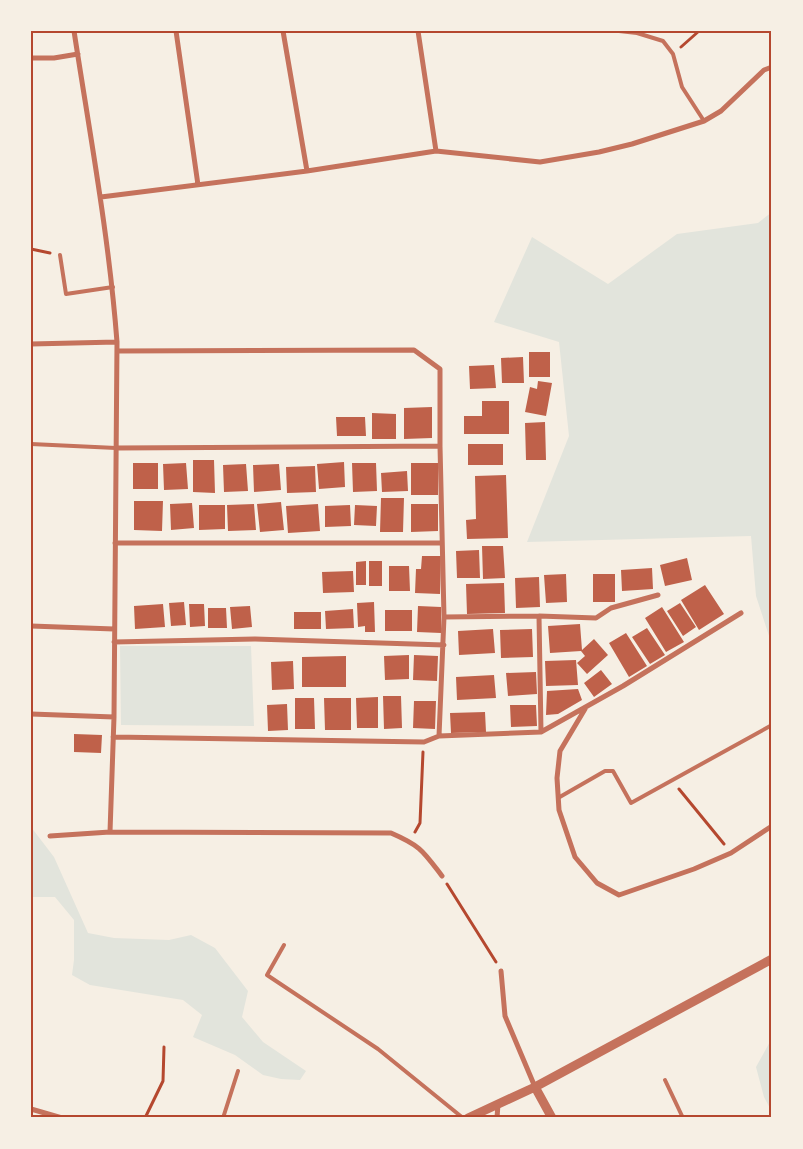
<svg xmlns="http://www.w3.org/2000/svg" width="803" height="1149" font-family="'Golos Text',sans-serif">
<style>
.green{fill:#e2e4dc}
.building{fill:#bf614a}
.lines{fill:none;stroke-linecap:round;stroke-linejoin:round}
.path{stroke:#b5482f;stroke-width:3}
.service{stroke:#c5725c;stroke-width:4}
.minor{stroke:#c5725c;stroke-width:5}
.tertiary{stroke:#c5725c;stroke-width:9}
.neatline{fill:none;stroke:#b5482f;stroke-width:2}
</style>
<rect width="100%" height="100%" fill="#f6efe4"/>
<path class="green" d="M772,212V645L756,596L751,536L527,542L569,436L559,342L494,322L532,237L608,284L677,234L758,223Z
M120,646H251L254,726L121,725Z
M31,827L54,857L88,933L114,938L169,940L191,935L215,948L248,991L242,1017L263,1042L306,1071L300,1080L281,1079L263,1075L235,1055L193,1037L202,1015L183,1000L90,985L72,975L74,960V920L55,897H31Z
M772,1038V1112L764,1097L756,1067Z"/>
<path class="building" d="M529,352H550V377H529Z
M523,357L524,383H502L501,358Z
M494,365L496,388L470,389L469,366Z
M538,381L552,383L546,416L525,412L530,387L537,389Z
M482,401H509V434H464V416H482Z
M432,407V438L404,439V408Z
M372,413L396,414V439H372Z
M336,417H365L366,436H337Z
M545,422L546,460H526L525,423Z
M468,444H503V465H468Z
M193,460H214L215,493L193,492Z
M344,462L345,487L319,489L317,464Z
M133,463H158V489H133Z
M186,463L188,489L164,490L163,464Z
M352,463H376L377,491L353,492Z
M411,463H438V495H411Z
M246,464L248,491L224,492L223,465Z
M279,464L281,490L254,492L253,465Z
M315,466L316,492L287,493L286,467Z
M407,471L408,491L382,492L381,473Z
M506,475L508,538L467,539L466,520L476,519L475,476Z
M381,498H404L403,532H380Z
M134,501H163L162,531L134,530Z
M281,502L284,530L260,532L257,504Z
M192,503L194,528L171,530L170,504Z
M254,504L256,530L228,531L227,505Z
M318,504L320,531L288,533L286,506Z
M411,504H438V531L411,532Z
M199,505H225V529L199,530Z
M350,505L351,526L325,527V506Z
M355,505L377,506L376,526L354,525Z
M482,546H503L505,578L483,579Z
M479,550L480,578H457L456,551Z
M422,556H441L440,594L415,593L416,569H421Z
M687,558L692,580L665,586L660,565Z
M366,561V585H356V562Z
M369,561H382V586H369Z
M389,566H409L410,591H389Z
M652,568L653,589L622,591L621,570Z
M353,571L354,592L323,593L322,572Z
M566,574L567,602L546,603L544,575Z
M593,574H615V602H593Z
M539,577L540,607L516,608L515,578Z
M504,583L505,613L467,614L466,584Z
M705,585L724,614L699,630L681,600Z
M184,602L186,625L171,626L169,603Z
M374,602L375,632H365V626L358,627L357,603Z
M680,603L696,627L683,636L667,611Z
M163,604L165,627L135,629L134,606Z
M189,604H204L205,626L190,627Z
M250,606L252,627L232,629L230,607Z
M418,606L441,607V633L417,632Z
M662,607L684,642L666,652L645,618Z
M208,608H226L227,628H208Z
M353,609L354,628L326,629L325,611Z
M385,610H412V631H385Z
M294,612H321V629H294Z
M580,624L582,650L594,639L608,655L587,674L577,663L585,656L581,651L550,653L548,626Z
M647,628L665,655L650,664L632,637Z
M493,629L495,653L459,655L458,631Z
M532,629L533,657L501,658L500,630Z
M626,633L647,666L629,677L609,643Z
M409,655V679L385,680L384,656Z
M414,655L438,656L437,681L413,680Z
M346,656V687H302V657Z
M576,660L578,685L546,686L545,661Z
M293,661L294,689L272,690L271,662Z
M601,670L612,684L594,697L584,683Z
M536,672L537,694L508,696L506,673Z
M494,675L496,698L457,700L456,677Z
M578,689L582,700L558,714L546,715L547,691Z
M383,696H401L402,728L384,729Z
M378,697V728H357L356,698Z
M295,698H314L315,729H295Z
M324,698H351V730H325Z
M414,701H436L435,729L413,728Z
M287,704L288,730L268,731L267,705Z
M510,705H536L537,726L511,727Z
M485,712L486,732L451,733L450,713Z
M74,734L102,735L101,753L74,752Z"/>
<g class="lines">
<path class="path" d="M681,47L699,31
M31,249L50,253
M679,789L724,844
M415,832L420,823L423,752
M447,884L496,962
M145,1118L163,1081L164,1047"/>
<path class="service" d="M619,31L637,33L663,41L673,54L682,87L704,121
M60,255L66,294L113,287
M31,444L116,448
M558,798L605,771H613L631,803L772,725
M284,945L267,975L378,1049L463,1118
M665,1080L683,1118
M223,1118L238,1071"/>
<path class="minor" d="M74,31C90,135 109,237 117,342L114,717L110,832L391,833C421,846 423,851 442,876
M176,31L198,185
M283,31L307,171
M418,31L436,151
M31,58H54L78,54
M101,197L307,171L436,151L540,162L599,152L632,144L704,121L721,111L764,70L772,67
M31,344L117,342
M117,351L414,350L440,369V446L444,617L439,736
M116,448L440,446
M115,543H442
M539,616L541,732
M444,617L539,616L596,618L611,608L658,595
M31,626L114,629
M114,642L255,639L444,645
M585,709L560,751L557,778L559,810L575,857L597,883L619,895L694,869L731,853L772,826
M31,714L114,717
M113,737L424,742L439,736L541,732L623,686L741,613
M50,836L110,832
M501,971L505,1016L535,1087
M31,1109L62,1118
M497,1118L498,1104"/>
<path class="tertiary" d="M535,1087L552,1118
M468,1118L535,1087L772,959"/>
</g>
<rect width="803" height="1149" fill="none" stroke="#f6efe4" stroke-width="65"/>
<rect x="32" y="32" width="738" height="1084" class="neatline"/>
</svg>
